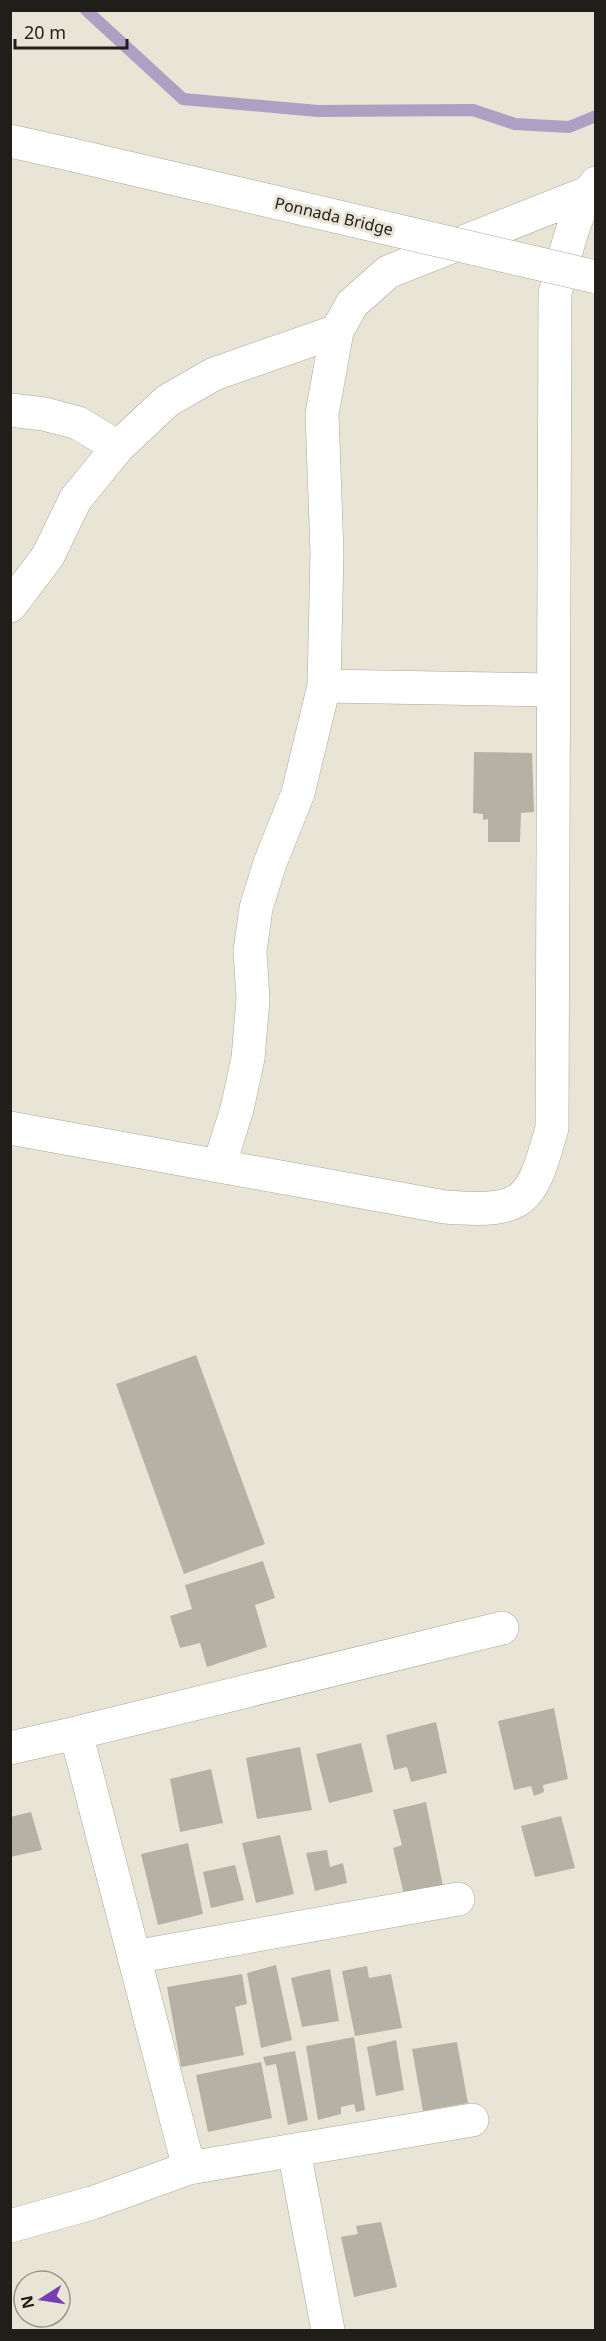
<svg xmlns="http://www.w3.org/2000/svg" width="606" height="2341" font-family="'Noto Sans',sans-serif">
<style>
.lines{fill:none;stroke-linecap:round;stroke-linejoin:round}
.stream{stroke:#aea0c2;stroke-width:12}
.building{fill:#b5b2a5}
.street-casing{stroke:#aaa799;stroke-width:34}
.secondary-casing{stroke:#aaa799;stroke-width:34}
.street{stroke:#fff;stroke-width:33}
.secondary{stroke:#fff;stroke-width:33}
.secondary-bridge-casing{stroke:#aaa799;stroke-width:34;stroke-linecap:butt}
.secondary-bridge{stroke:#fff;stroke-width:33}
.labels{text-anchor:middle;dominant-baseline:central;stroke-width:6;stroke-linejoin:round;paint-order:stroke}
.street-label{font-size:16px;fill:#1f1e19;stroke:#e8e5d7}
</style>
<rect width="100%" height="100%" fill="#e8e5d7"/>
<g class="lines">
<path class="stream" d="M86,10L183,99L318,111L473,110L515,124L569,127L596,116"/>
</g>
<path class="building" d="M474,752L532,753L534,812L521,813L520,842H488V819L483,820V814L473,813Z
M196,1355L265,1544L184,1574L116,1384Z
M263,1561L275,1598L255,1605L267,1647L207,1667L200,1643L180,1648L170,1616L192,1609L185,1585Z
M554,1708L568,1779L543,1785L544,1792L534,1796L531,1786L514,1790L498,1721Z
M436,1722L447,1773L411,1782L407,1767L394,1770L386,1735Z
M361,1743L373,1792L329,1803L316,1754Z
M300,1747L312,1810L257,1819L246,1758Z
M211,1769L223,1823L180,1832L170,1779Z
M426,1802L444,1891L405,1899L393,1848L402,1845L393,1810Z
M31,1812L42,1850L10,1857V1817Z
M561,1816L575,1868L535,1877L521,1826Z
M280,1835L294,1894L256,1903L242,1843Z
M188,1843L203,1914L158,1925L141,1854Z
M327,1850L330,1867L343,1863L347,1883L315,1891L306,1853Z
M235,1865L244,1900L211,1908L203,1872Z
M276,1965L292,2040L261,2048L247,1973Z
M367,1966L369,1978L391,1974L402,2028L355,2036L342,1971Z
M330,1969L339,2021L302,2027L291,1978Z
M242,1974L247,2004L235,2007L244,2055L181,2067L167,1987Z
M354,2037L365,2110L356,2112L354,2104L341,2107V2114L318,2120L306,2046Z
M396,2040L404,2090L376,2096L367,2047Z
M457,2042L468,2103L423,2111L412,2049Z
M295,2051L308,2120L288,2125L276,2064L266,2066L263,2057Z
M261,2062L272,2118L208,2132L196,2075Z
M381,2222L397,2287L354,2297L341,2237L358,2234L356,2226Z"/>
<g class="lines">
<g class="street-casing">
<path id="street" d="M10,410L44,414L78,423L118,447
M10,606L48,556L75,500L118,447L167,401L214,374L337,331
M324,686L553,690
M10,1128L445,1207C526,1213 531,1203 552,1128L555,293C565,258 573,212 596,183
M219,1166L237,1109L248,1058L253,1000L250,951L256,908L270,863L298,793L324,686L327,553L322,414L337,331L352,304L388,272L587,193
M76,1733L502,1628
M10,1748L76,1733L189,2168L472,2120
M134,1957L458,1899
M294,2151L328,2330
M10,2226L92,2203L189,2168"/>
</g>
<g class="secondary-casing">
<path id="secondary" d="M10,141L73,155"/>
</g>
<use href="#street" class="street"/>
<use href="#secondary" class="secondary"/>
<g class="secondary-bridge-casing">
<path id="secondary-bridge" d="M73,155L596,277"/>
</g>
<use href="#secondary-bridge" class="secondary-bridge"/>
</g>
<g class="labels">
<g class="street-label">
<text transform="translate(334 216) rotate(13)">Ponnada Bridge</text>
</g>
</g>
<rect width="606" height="2341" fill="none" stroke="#1f1e19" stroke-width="24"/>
<g transform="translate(42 2299) rotate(258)"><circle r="28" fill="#e8e5d7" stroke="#98958b" stroke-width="1.5"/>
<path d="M0-4.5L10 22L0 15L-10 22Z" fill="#7a3eb4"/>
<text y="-9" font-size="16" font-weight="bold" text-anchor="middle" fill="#1f1e19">N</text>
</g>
<path d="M15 39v9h112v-9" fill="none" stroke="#1f1e19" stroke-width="3"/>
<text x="24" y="39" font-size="18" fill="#1f1e19" stroke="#e8e5d7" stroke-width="4.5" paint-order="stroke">20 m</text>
</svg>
